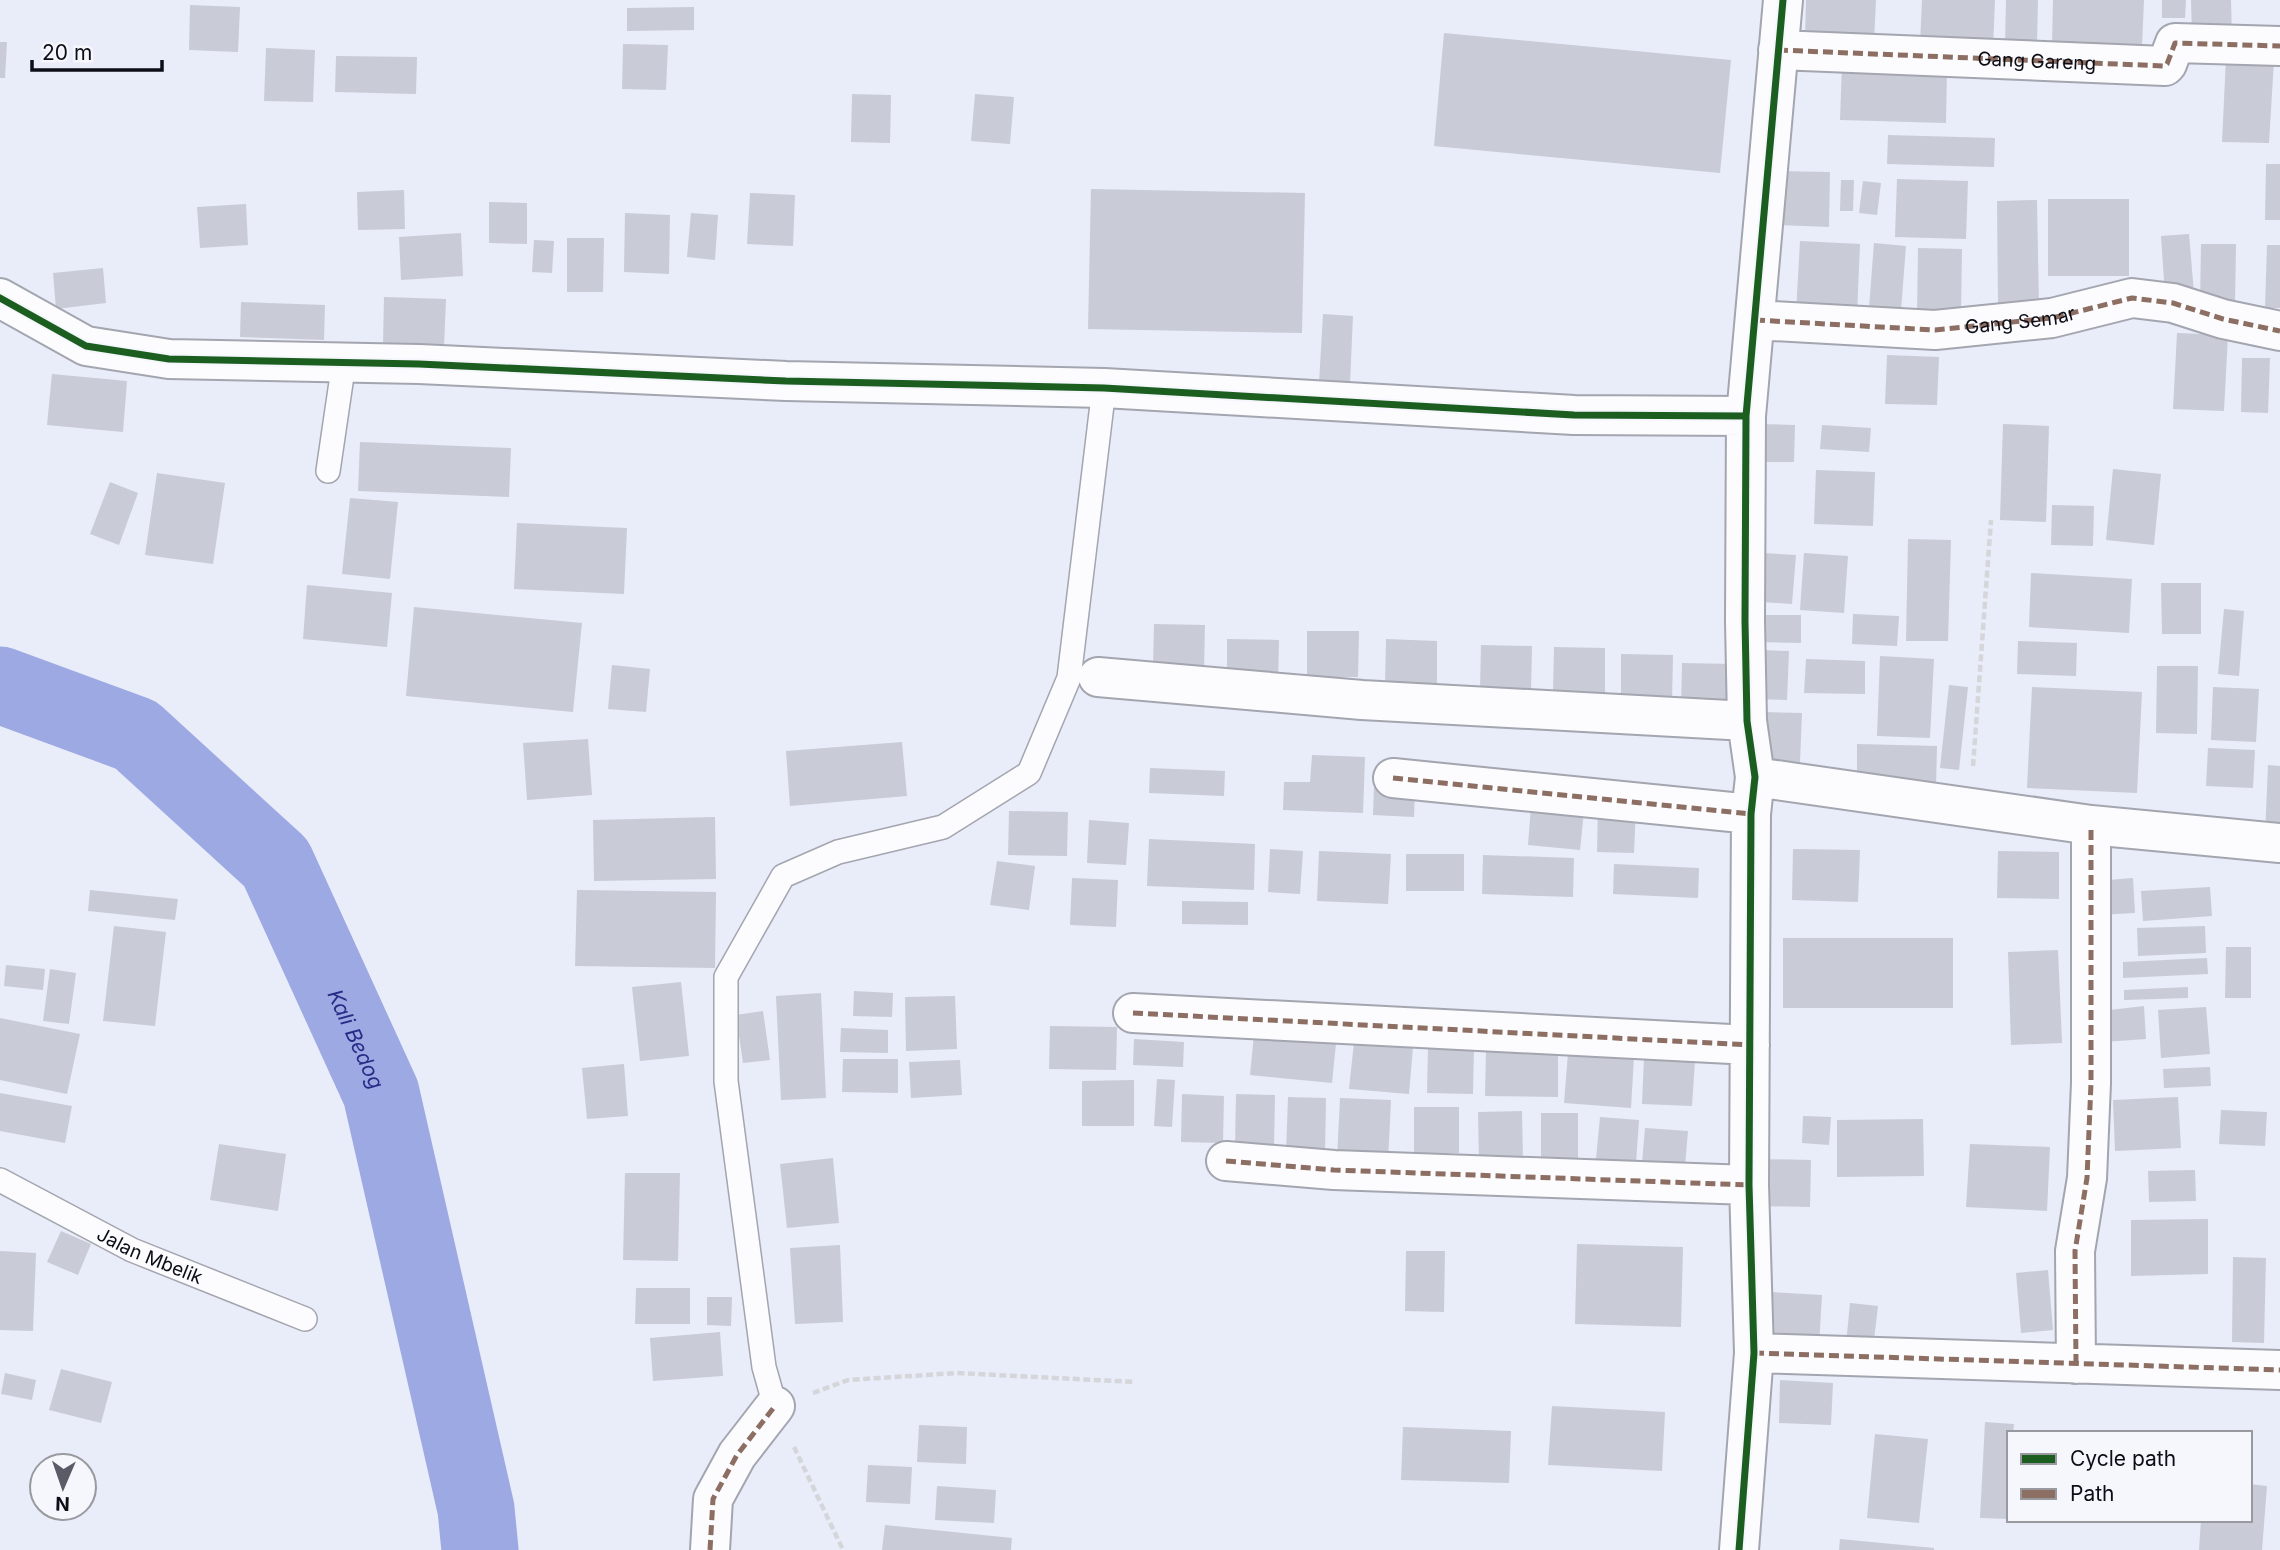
<svg xmlns="http://www.w3.org/2000/svg" width="2280" height="1550" font-family="Inter,sans-serif">
<style>
.lines{fill:none;stroke-linecap:round;stroke-linejoin:round}
.river{stroke:#9ca9e3;stroke-width:77}
.building{fill:#c9ccd7}
.service-casing{stroke:#a3a5af;stroke-width:26}
.minor-casing{stroke:#a3a5af;stroke-width:42}
.path{stroke:#d5d6da;stroke-width:4.5;stroke-dasharray:7 3.5;stroke-linecap:butt}
.service{stroke:#fcfcfe;stroke-width:23}
.minor{stroke:#fcfcfe;stroke-width:38}
.quiet{stroke:#8d6e63;stroke-width:5;stroke-dasharray:10 5;stroke-linecap:butt}
.cycleway-casing{stroke:#f5f7fc;stroke-width:11}
.cycleway{stroke:#1b5e20;stroke-width:7}
.labels{text-anchor:middle;dominant-baseline:central;stroke-width:5;stroke-linejoin:round;paint-order:stroke}
.street-label{font-size:19px;fill:#0c0e17;stroke:#f5f7fc}
.water-label{font-size:21px;font-style:italic;fill:#272c86;stroke:#f5f7fc}
</style>
<rect width="100%" height="100%" fill="#e9ecf9"/>
<g class="lines">
<path class="river" id="s1" d="M0,685L136,735L276,863L381,1093L476,1509L480,1550"/>
</g>
<path class="building" d="M1806,0H1876L1874,42L1805,39Z
M1922,0H1995L1993,48L1920,44Z
M2006,0H2038L2037,45L2005,44Z
M2053,0H2144L2142,45L2052,44Z
M2162,0H2186L2185,18H2162Z
M2191,0H2231L2232,37H2192Z
M190,5L240,7L238,52L189,50Z
M694,7V30L627,31V8Z
M1444,33L1731,60L1720,173L1434,146Z
M0,42H7L5,78H0Z
M623,44L668,45L666,90L622,89Z
M266,48L315,50L313,102L264,101Z
M336,56L417,57L416,94L335,92Z
M2226,58L2274,60L2269,143L2222,142Z
M1842,65L1947,68L1946,123L1840,120Z
M852,94L891,95L890,143L851,142Z
M975,94L1014,97L1010,144L971,141Z
M1888,135L1995,138L1994,167L1887,164Z
M2266,164H2280V220H2265Z
M1777,171L1830,172L1829,227L1777,225Z
M1897,179L1968,181L1966,239L1895,237Z
M1841,180H1854L1853,211H1840Z
M1863,181L1881,183L1877,215L1859,213Z
M1091,189L1305,193L1302,333L1088,329Z
M404,190L405,229L358,230L357,192Z
M750,193L795,195L793,246L747,244Z
M2048,199H2129V276H2048Z
M2037,200L2039,307H1998L1997,201Z
M489,202L527,203V244L489,243Z
M246,204L248,245L200,248L197,207Z
M625,213L670,215L669,274L624,272Z
M691,213L718,215L715,260L687,257Z
M461,233L463,276L401,280L399,237Z
M2189,234L2194,293L2165,295L2161,236Z
M567,238H604L603,292H567Z
M534,240L554,241L552,273L532,272Z
M1800,241L1860,244L1857,316L1796,313Z
M1874,243L1906,246L1900,323L1868,321Z
M2201,244H2236L2235,304L2200,305Z
M2267,245H2280V308H2265Z
M1918,248L1962,249L1961,315H1917Z
M103,268L106,303L56,309L53,273Z
M384,297L446,299L444,347L383,345Z
M241,302L325,305L324,340L240,337Z
M1323,314L1353,316L1350,384L1319,383Z
M2177,333L2228,335L2224,411L2173,409Z
M1887,355L1939,357L1937,405L1885,404Z
M2242,358H2270L2268,413L2241,412Z
M52,374L127,381L123,432L47,425Z
M1759,424L1795,425L1794,462H1758Z
M2003,424L2049,426L2046,522L2000,520Z
M1822,425L1871,428L1869,452L1820,449Z
M360,442L511,448L509,497L358,491Z
M2113,469L2161,474L2154,545L2106,540Z
M1816,470L1875,472L1873,526L1814,524Z
M157,473L225,483L213,564L145,555Z
M110,482L138,493L119,545L90,534Z
M350,498L398,502L390,579L342,574Z
M2052,505L2094,506L2093,546L2051,545Z
M517,523L627,528L624,594L514,589Z
M1908,539L1951,540L1948,641H1906Z
M1764,553L1796,555L1792,604L1761,602Z
M1804,553L1848,556L1844,613L1800,610Z
M2031,573L2132,579L2129,633L2029,627Z
M2161,583H2201V634H2162Z
M307,585L392,593L387,647L303,639Z
M414,607L582,623L573,712L406,696Z
M2224,609L2244,611L2239,676L2218,674Z
M1853,614L1899,616L1897,646L1852,644Z
M1757,615H1801V643L1756,642Z
M1154,624L1205,625L1204,670L1153,669Z
M1307,631H1359L1358,677H1307Z
M1227,639L1279,640L1278,686L1227,685Z
M1386,639L1437,641V686L1385,685Z
M2018,641L2077,643L2076,676L2017,674Z
M1481,645L1532,646L1531,692L1480,691Z
M1554,647L1605,648V694L1553,693Z
M1758,650L1789,651L1787,700L1756,699Z
M1621,654L1673,655L1672,701L1621,700Z
M1880,656L1934,659L1930,738L1877,736Z
M1806,659L1865,661V694L1804,693Z
M1682,663L1734,664L1733,709H1681Z
M612,665L650,669L646,712L608,709Z
M2157,666H2198L2197,734L2156,733Z
M1949,685L1968,687L1959,770L1940,768Z
M2032,687L2142,692L2137,793L2027,788Z
M2213,687L2259,689L2256,742L2211,740Z
M1762,712L1802,713L1800,762L1761,760Z
M588,739L592,795L527,800L523,743Z
M902,742L907,796L790,806L786,751Z
M1857,744L1937,746L1936,787L1857,784Z
M2208,748L2255,750L2253,788L2206,786Z
M1312,755L1365,757L1363,813L1283,810L1284,782H1310Z
M2268,765L2280,766V837H2265Z
M1150,768L1225,771L1224,796L1149,793Z
M1374,785L1415,787L1414,817L1373,815Z
M1598,805L1636,807L1634,853L1597,852Z
M1531,806L1584,811L1580,850L1528,845Z
M1009,811L1068,812L1067,856L1008,855Z
M715,817L716,879L594,881L593,820Z
M1089,820L1129,823L1126,865L1087,863Z
M1149,839L1255,844L1254,890L1147,886Z
M1270,849L1303,851L1300,894L1268,892Z
M1793,849L1860,850L1858,902L1792,900Z
M1319,851L1391,854L1388,904L1317,901Z
M1998,851L2059,852V899L1997,898Z
M1406,854H1464V891H1406Z
M1483,855L1574,858L1573,897L1482,894Z
M997,861L1035,866L1029,910L990,905Z
M1614,864L1699,868L1698,898L1613,894Z
M1072,878L1118,880L1116,927L1070,925Z
M2133,878L2135,913L2099,915L2096,881Z
M2210,887L2212,916L2143,921L2141,891Z
M90,890L178,899L175,920L88,911Z
M577,890L716,892L715,968L575,966Z
M1182,901L1248,902V925L1182,924Z
M114,926L166,932L155,1026L103,1021Z
M2205,926L2206,953L2138,956L2137,928Z
M1783,938H1953V1008H1783Z
M2226,947H2251V998H2225Z
M2058,950L2062,1043L2011,1045L2008,952Z
M2207,958L2208,974L2123,978V962Z
M6,965L45,969L43,990L4,986Z
M50,969L76,973L69,1024L43,1021Z
M681,982L689,1056L640,1061L632,987Z
M2188,987V998L2124,1000V990Z
M854,991L893,993L892,1017L853,1016Z
M821,993L826,1098L781,1100L776,996Z
M955,996L957,1049L906,1051L905,997Z
M2144,1006L2146,1039L2104,1042L2101,1011Z
M2206,1007L2210,1054L2161,1058L2158,1010Z
M763,1011L770,1060L743,1063L736,1015Z
M0,1018L80,1034L67,1094L0,1080Z
M1050,1026L1117,1027L1116,1070L1049,1069Z
M841,1028L888,1030V1053L840,1052Z
M1254,1035L1336,1043L1332,1083L1250,1075Z
M1134,1039L1184,1042L1183,1067L1133,1065Z
M1354,1042L1413,1047L1409,1094L1349,1089Z
M1428,1047L1474,1048L1473,1094L1427,1093Z
M1486,1051L1558,1052V1097L1485,1096Z
M1568,1053L1634,1057L1631,1108L1564,1103Z
M1644,1057L1695,1060L1692,1106L1642,1104Z
M843,1059H898V1093L842,1092Z
M960,1060L962,1095L911,1098L909,1062Z
M624,1064L628,1116L587,1119L582,1068Z
M2210,1067L2211,1086L2164,1088L2163,1069Z
M1157,1079L1175,1080L1172,1127L1154,1126Z
M1134,1080V1126H1082V1081Z
M0,1093L72,1106L65,1143L0,1131Z
M1182,1094L1224,1096L1223,1143L1181,1142Z
M1236,1094L1275,1095L1274,1147L1235,1146Z
M1288,1097L1326,1098L1325,1154L1286,1153Z
M2178,1097L2181,1148L2115,1151L2113,1100Z
M1340,1098L1391,1100L1388,1161L1337,1159Z
M1414,1107H1459V1153H1414Z
M2221,1110L2267,1112L2265,1146L2219,1144Z
M1522,1111L1523,1162L1479,1163L1478,1112Z
M1541,1113H1578V1169H1541Z
M1803,1116L1831,1117L1829,1145L1802,1143Z
M1600,1117L1639,1120L1636,1163L1596,1159Z
M1923,1119L1924,1176L1837,1177V1120Z
M1645,1128L1688,1131L1684,1178L1641,1175Z
M219,1144L286,1154L278,1211L210,1200Z
M1970,1144L2050,1147L2047,1211L1966,1207Z
M833,1158L839,1223L787,1228L780,1164Z
M1761,1159L1811,1160L1810,1207L1761,1206Z
M2195,1170L2196,1201L2149,1202L2148,1171Z
M625,1173H680L678,1261L623,1260Z
M2208,1219V1274L2131,1276V1220Z
M61,1231L91,1244L78,1275L47,1262Z
M1577,1244L1683,1247L1681,1327L1575,1324Z
M840,1245L843,1322L795,1324L790,1248Z
M0,1251L36,1253L33,1331L0,1330Z
M1406,1251H1445L1444,1312L1405,1311Z
M2233,1257L2266,1258L2264,1343L2232,1342Z
M2048,1270L2053,1330L2021,1333L2016,1273Z
M636,1288H690V1324H635Z
M1769,1292L1822,1295L1819,1345L1765,1342Z
M707,1297H732L731,1326L707,1325Z
M1850,1303L1878,1306L1873,1348L1846,1344Z
M720,1332L723,1376L653,1381L650,1338Z
M61,1369L112,1382L101,1423L49,1410Z
M5,1373L36,1380L32,1400L1,1394Z
M1780,1380L1833,1383L1831,1425L1779,1423Z
M1552,1406L1665,1412L1662,1471L1548,1465Z
M1985,1422L2014,1424L2013,1433H2009V1519L1980,1518Z
M919,1425L967,1427L966,1464L917,1462Z
M1403,1427L1511,1431L1509,1483L1401,1480Z
M1875,1434L1928,1439L1919,1523L1867,1518Z
M868,1465L912,1467L910,1504L866,1502Z
M2250,1484L2267,1486L2262,1550H2199L2201,1520H2250Z
M937,1486L996,1490L994,1523L935,1520Z
M885,1525L1012,1538L1011,1550H882Z
M1840,1539L1934,1548V1550H1839Z"/>
<g class="lines">
<g class="service-casing">
<g id="service">
<path d="M328,471L344,362"/>
<path id="s2" d="M0,1180L132,1250L305,1319"/>
<path d="M775,1406L764,1367L726,1081V977L783,876L838,852L943,827L1029,773L1069,678L1104,388"/>
</g>
</g>
<g class="minor-casing">
<path id="minor" d="M1778,50L2165,66L2167,64L2175,43L2280,46
M0,298L86,346L169,359L419,364L786,381L1104,388L1574,415L1746,416
M1755,320L1935,330L2052,318L2132,298L2173,303L2223,319L2280,331
M1098,677L1362,700L1747,721
M1755,777L2091,825L2280,843
M1393,778L1751,814
M1133,1013L1750,1045
M1226,1161L1334,1170L1749,1185
M1754,1353L2280,1370
M2076,1364L2075,1251L2087,1178L2091,1083V825
M710,1550L713,1499L737,1455L775,1406
M1739,1550L1754,1353L1749,1185L1751,814L1755,777L1747,721L1745,621L1746,416L1783,0"/>
</g>
<path class="path" d="M1973,766L1991,520
M813,1393L848,1380L957,1373L1135,1382
M794,1447L843,1550"/>
<use href="#service" class="service"/>
<use href="#minor" class="minor"/>
<g class="quiet">
<path id="s3" d="M1778,50L2165,66L2167,64L2175,43L2280,46"/>
<path id="s4" d="M1755,320L1935,330L2052,318L2132,298L2173,303L2223,319L2280,331"/>
<path d="M1393,778L1751,814"/>
<path d="M1133,1013L1750,1045"/>
<path d="M1226,1161L1334,1170L1749,1185"/>
<path d="M1754,1353L2280,1370"/>
<path d="M2076,1364L2075,1251L2087,1178L2091,1083V825"/>
<path d="M710,1550L713,1499L737,1455L775,1406"/>
</g>
<g class="cycleway-casing">
<path id="cycleway" d="M0,298L86,346L169,359L419,364L786,381L1104,388L1574,415L1746,416
M1739,1550L1754,1353L1749,1185L1751,814L1755,777L1747,721L1745,621L1746,416L1783,0"/>
</g>
<use href="#cycleway" class="cycleway"/>
</g>
<g class="labels">
<g class="street-label">
<text stroke="none"><textPath href="#s3" startOffset="259">Gang Gareng</textPath></text>
<text stroke="none"><textPath href="#s4" startOffset="266">Gang Semar</textPath></text>
<text stroke="none"><textPath href="#s2" startOffset="168">Jalan Mbelik</textPath></text>
</g>
<g class="water-label">
<text stroke="none"><textPath href="#s1" startOffset="528">Kali Bedog</textPath></text>
</g>
</g>
<rect x="2007" y="1431" width="245" height="91" fill="#f5f7fc" stroke="#989aa0" stroke-width="2"/>
<rect x="2021" y="1454" width="35" height="10" fill="#1b5e20" stroke="#989aa0" stroke-width="2"/>
<text x="2070" y="1466" font-size="21" fill="#0c0e17">Cycle path</text>
<rect x="2021" y="1489" width="35" height="10" fill="#8d6e63" stroke="#989aa0" stroke-width="2"/>
<text x="2070" y="1501" font-size="21" fill="#0c0e17">Path</text>
<g transform="translate(63 1487) rotate(182)"><circle r="33" fill="#f5f7fc" stroke="#989aa0" stroke-width="2"/>
<path d="M0-5L12 26L0 18L-12 26Z" fill="#595c66"/>
<text y="-10" font-size="19" font-weight="bold" text-anchor="middle" fill="#0c0e17">N</text>
</g>
<path d="M32 60v10h130v-10" fill="none" stroke="#0c0e17" stroke-width="3.5"/>
<text x="42" y="60" font-size="21" fill="#0c0e17" stroke="#f5f7fc" stroke-width="5" paint-order="stroke">20 m</text>
</svg>
